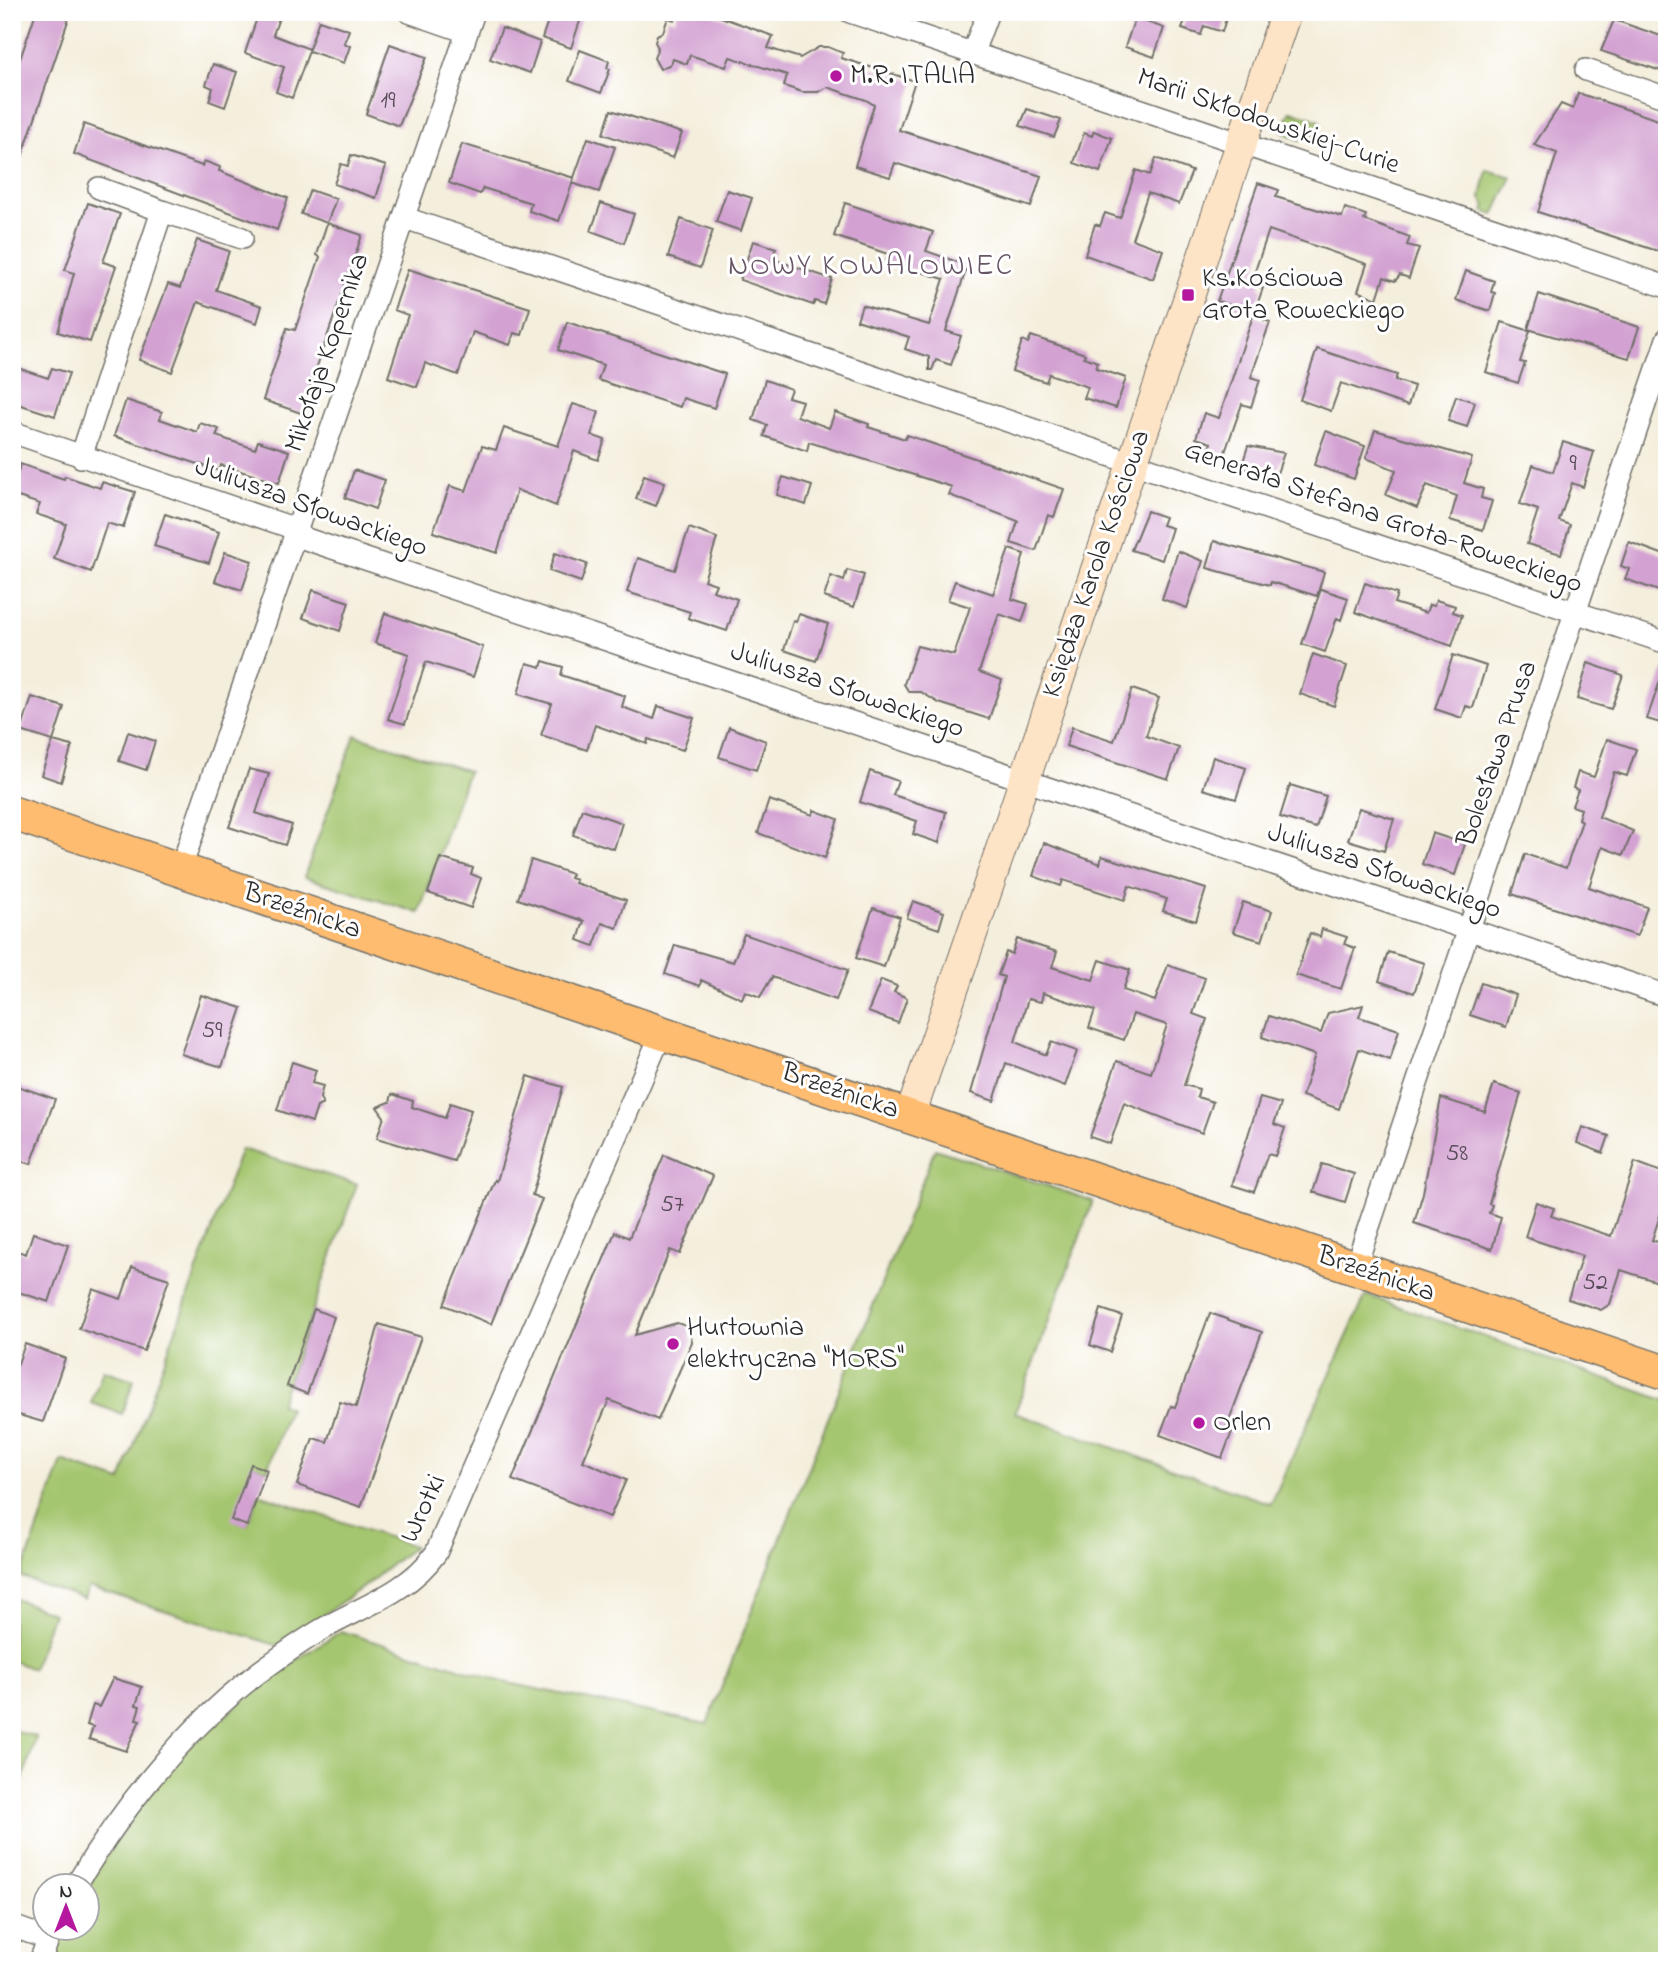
<svg xmlns="http://www.w3.org/2000/svg" width="1679" height="1973" font-family="'Indie Flower',sans-serif">
<style>
.green{fill:#a5c66f;stroke:#68784d;stroke-width:2}
.building{fill:#d3a2d2}
.lines{fill:none;stroke-linecap:round;stroke-linejoin:round}
.street-casing{stroke:#716f69;stroke-width:24}
.secondary-casing{stroke:#716f69;stroke-width:32}
.primary-casing{stroke:#716f69;stroke-width:36}
.street{stroke:#fff;stroke-width:21}
.secondary{stroke:#fee4c6;stroke-width:30}
.primary{stroke:#fdbc70;stroke-width:33}
.poi-dot{fill:#b5179e;stroke:#fff;stroke-width:2.5}
.labels{text-anchor:middle;dominant-baseline:central;stroke-width:6;stroke-linejoin:round;paint-order:stroke}
.number-label{font-size:24px;fill:#554955}
.poi-label{font-size:28px;fill:#2b2b2b;stroke:#fff;text-anchor:start}
.street-label{font-size:28px;fill:#2b2b2b;stroke:#fff}
.neighbourhood-label{font-size:30px;letter-spacing:2px;fill:#665565;stroke:#fff}
</style>
<rect width="100%" height="100%" fill="#fff"/>
<filter id="ink" filterUnits="userSpaceOnUse"><feTurbulence type="fractalNoise" baseFrequency=".0143" numOctaves="2"/><feDisplacementMap in="SourceGraphic" scale="14" xChannelSelector="R" yChannelSelector="G"/><feConvolveMatrix kernelMatrix="1 2 1 2 8 2 1 2 1" color-interpolation-filters="sRGB"/></filter>
<filter id="wash" filterUnits="userSpaceOnUse"><feTurbulence type="fractalNoise" baseFrequency=".00686" numOctaves="4" result="noise"/><feDisplacementMap in="SourceGraphic" scale="28" xChannelSelector="R" yChannelSelector="G"/><feGaussianBlur stdDeviation="1.57" result="paint"/><feColorMatrix in="noise" values="0 0 0 0 0 0 0 0 0 0 0 0 0 0 0 0 0 1.4 0 .05"/><feComposite in="paint" operator="in"/></filter>
<g filter="url(#wash)">
<rect width="100%" height="100%" fill="#f4eedc"/>
<path class="green" d="M1291,111L1320,121L1315,135L1300,140L1284,133L1282,129Z
M1487,170L1512,177L1494,215L1484,211L1486,206L1481,197Z
M355,735L468,771L419,913L304,877Z
M241,1149L357,1184L280,1404L289,1408L267,1470L252,1465L238,1522L247,1525L259,1494L414,1546L370,1582L279,1646L89,1587L84,1599L21,1577L62,1461L121,1481Z
M935,1149L1093,1201L1015,1413L1271,1504L1366,1295L1667,1401V1961H50L62,1928L88,1927L85,1885L173,1761L274,1674L341,1631L503,1682L707,1724Z
M103,1370L134,1380L122,1414L91,1403Z
M15,1599L53,1613L33,1669L12,1661V1608Z
M12,1730L36,1737L12,1815Z"/>
<g id="blocks">
<path class="building" d="M36,12H71L15,177H12V66L17,68Z
M259,12H281L273,35L309,49L319,20L349,30L344,43L350,46L344,63L309,51L292,98L276,92L284,67L245,53Z
M551,12H583L571,48L542,38Z
M678,12H707L773,36L768,48L800,58L819,47H828L843,53L841,58L915,81L899,130L1041,176L1031,207L895,163L890,177L855,166L874,105L866,100L827,87L818,92H802L784,86L787,75L730,57L726,67L690,55L687,64L673,59L671,64L660,69L654,58L658,48L655,42L657,35L663,32L668,18L675,20Z
M1174,12H1228L1222,32L1204,26L1201,35L1182,29L1185,20L1173,16Z
M1135,18L1164,28L1154,57L1125,47Z
M1614,20L1667,38V73L1601,51Z
M502,28L540,42L530,73L490,59Z
M390,44L427,57L399,126L366,114Z
M580,50L609,61L607,68L610,69L601,93L569,81Z
M213,64L237,72L225,107L209,101L213,88L206,85Z
M1578,93L1667,123V254L1538,212L1557,153L1534,145L1561,104L1573,109Z
M1027,109L1061,120L1054,137L1020,126Z
M611,110L682,133L673,158L603,134Z
M84,124L202,166L204,161L220,167L219,171L288,198L277,230L74,154Z
M1094,131L1112,138L1100,172L1074,163L1084,133L1092,136Z
M588,138L615,147L599,192L572,183Z
M462,144L574,178L559,221L529,211L531,203L483,188L480,194L449,183Z
M351,155L386,166L376,198L334,184L341,164L348,166Z
M1156,158L1192,171L1179,204L1148,193L1132,239L1163,250L1153,279L1085,255L1095,224L1100,226L1105,213L1120,218L1136,170L1150,175Z
M1258,183L1279,190L1276,197L1342,217L1345,208L1366,215L1364,220L1410,237L1407,245L1419,248L1409,278L1400,275L1395,281L1384,277L1377,299L1358,291L1367,264L1269,230L1254,274L1263,277L1259,287L1263,288L1254,313L1217,301Z
M310,190L336,199L327,223L301,214Z
M727,190L752,198L741,231L716,222Z
M88,203L120,214L103,262L116,266L90,342L58,332L74,273L65,270Z
M601,203L634,214L624,243L591,231Z
M845,203L933,232L926,251L963,264L962,269L966,270L946,331L961,336L951,365L936,360L932,370H929V357L905,349L909,337L857,320L862,305L929,325L944,279L886,261L888,254L834,236Z
M681,219L713,230L700,268L668,257Z
M327,223L362,235L301,413L263,400L287,328L295,330L320,257L317,255Z
M197,240L229,251L216,290L262,306L257,323L198,302L172,372L139,360L168,284L180,288Z
M753,241L776,248L772,259L832,279L824,304L815,301L813,305L740,280Z
M408,269L530,308L522,335L514,333L510,345L473,332L458,375L425,363L417,387L388,377L408,315L394,310Z
M1466,271L1494,281L1491,292L1495,293L1490,311L1456,300Z
M1539,294L1639,327L1629,358L1528,329Z
M1253,316L1270,322L1251,377L1260,380L1251,407L1242,404L1224,455L1209,449L1211,443L1196,438L1204,413L1219,418Z
M567,322L725,374L714,408L683,398L680,407L598,380L603,365L558,350Z
M1502,322L1530,331L1520,362L1525,363L1518,383L1486,372Z
M1031,336L1085,354L1084,357L1098,362L1096,368L1126,378L1116,408L1084,398L1088,387L1049,374L1046,382L1012,371L1022,341L1028,343Z
M1317,349L1397,375L1395,380L1414,386L1408,406L1341,383L1331,411L1300,400Z
M12,366L48,378L52,368L69,373L55,416L12,402Z
M765,380L791,389L788,397L802,401L797,416L829,428L835,412L869,424L868,427L905,439L907,435L1064,489L1054,517L1048,515L1036,551L1011,543L1018,521L949,495L952,487L809,442L807,451L764,436L767,425L753,420Z
M1456,396L1475,402L1467,427L1448,421Z
M126,400L162,412L160,419L197,432L200,423L219,429L216,436L255,449L258,441L289,451L279,483L221,465L219,471L114,436Z
M573,404L599,412L591,435L605,440L598,460L574,451L556,506L517,490L497,553L433,532L450,486L466,491L482,446L496,450L504,428L558,446Z
M1375,430L1472,458L1464,483L1483,489L1481,498L1492,501L1483,530L1450,520L1457,496L1427,485L1417,508L1386,495L1396,470L1366,458Z
M1326,431L1365,446L1354,479L1314,465Z
M1563,442L1594,452L1583,487L1572,483L1559,521L1570,525L1561,554L1527,544L1538,510L1520,504L1533,465L1553,472Z
M1248,446L1284,453L1275,479L1241,468Z
M20,464L64,479L65,476L100,488L102,482L135,492L123,528L107,523L91,572L54,559L66,524L36,514L40,504L12,495Z
M354,470L385,480L375,509L345,498Z
M644,475L665,482L656,506L636,499Z
M783,477L812,486L806,505L777,495Z
M1147,511L1165,517L1162,525L1172,528L1162,560L1131,550Z
M165,514L219,532L209,563L154,546Z
M689,528L717,538L704,580L716,584L713,591L737,599L727,631L688,618L690,612L627,592L638,558L675,570Z
M1214,541L1324,572L1317,596L1271,582L1270,585L1207,568Z
M1629,542L1667,556V594L1625,579L1629,569L1621,566Z
M1009,549L1024,554L1012,599L1028,604L1022,622L999,614L979,672L1002,680L989,719L939,703L921,692H909L904,684L917,646L954,655L970,607L948,600L955,581L993,594Z
M1178,551L1203,561L1187,608L1162,599Z
M225,552L252,561L242,590L215,581Z
M555,553L587,564L581,582L549,571Z
M847,570L864,575L854,607L824,597L831,576L844,581Z
M1365,583L1397,594L1394,603L1426,613L1429,605L1434,606L1436,600L1455,606L1453,612L1462,615L1452,646L1355,612Z
M1321,589L1348,598L1341,620L1337,618L1325,652L1302,644Z
M313,590L349,602L340,631L303,618Z
M385,613L483,647L473,677L426,662L405,724L388,719L409,654L375,643Z
M799,614L828,624L816,661L784,650L793,621L796,622Z
M1313,654L1347,666L1334,706L1300,694Z
M1453,655L1486,666L1473,708L1466,706L1462,718L1435,709Z
M543,661L563,667L561,675L625,696L622,707L654,719L658,706L694,718L683,750L648,739L647,744L595,725L587,750L541,735L552,704L518,694L527,663L541,667Z
M1588,663L1623,675L1611,709L1577,699Z
M1664,669L1667,670V725L1647,719Z
M1132,689L1159,698L1146,736L1179,748L1168,779L1066,746L1072,727L1114,741Z
M32,697L64,707L53,741L21,731Z
M729,727L766,741L756,770L719,757Z
M128,732L155,741L146,770L119,761Z
M1607,739L1636,749L1627,776L1614,772L1599,817L1633,831L1623,855L1602,847L1589,887L1647,907L1637,936L1512,894L1525,854L1566,868L1582,821L1578,819L1581,809L1572,806L1578,790L1573,788L1578,772L1594,777Z
M53,741L72,746L61,782L41,775Z
M1213,757L1246,768L1236,799L1203,789Z
M249,769L269,774L256,813L292,825L285,845L229,827Z
M870,771L898,781L893,795L946,812L939,843L913,834L917,821L860,802Z
M1290,785L1326,796L1316,828L1280,817Z
M769,800L813,815L814,810L838,819L825,858L758,833Z
M1359,808L1394,819L1384,851L1348,840Z
M582,809L622,823L614,849L573,835Z
M1432,833L1465,844L1455,875L1422,864Z
M1044,843L1100,864L1102,856L1206,889L1196,921L1163,911L1167,899L1129,886L1125,900L1063,880L1061,886L1033,876Z
M440,858L473,868L471,874L481,878L471,908L428,893Z
M531,860L572,874L570,878L576,880L575,883L626,900L617,928L602,923L594,946L578,940L584,921L518,899Z
M913,901L944,912L939,929L907,918Z
M1243,902L1272,911L1262,941L1233,932Z
M873,908L900,917L884,967L856,958Z
M1322,929L1347,937L1344,944L1355,948L1341,989L1296,975L1310,933L1320,937Z
M744,934L848,970L836,1000L772,977L760,997L745,991L742,999L701,980L700,986L665,974L675,945L733,962Z
M1017,939L1057,952L1052,967L1093,980L1100,960L1130,970L1123,990L1155,1001L1168,965L1205,978L1193,1014L1207,1019L1184,1085L1199,1089L1197,1097L1213,1102L1202,1133L1124,1103L1110,1144L1090,1137L1117,1061L1151,1073L1167,1025L1133,1014L1124,1040L1089,1028L1095,1010L1043,993L1041,1002L1028,999L1015,1042L1046,1055L1051,1042L1077,1051L1065,1086L1006,1063L994,1101L971,1093L1004,977L998,975L1006,952L1012,954Z
M1388,952L1424,963L1414,993L1379,981Z
M881,980L897,986L894,992L907,998L898,1023L868,1012Z
M1481,983L1516,995L1506,1027L1470,1015Z
M201,995L242,1008L222,1067L181,1054Z
M1363,1005L1359,1017L1399,1030L1390,1060L1359,1049L1339,1109L1302,1096L1315,1055L1262,1037L1269,1016L1321,1033L1328,1013Z
M292,1062L316,1070L312,1083L323,1086L320,1098L323,1104L317,1107L312,1122L277,1110Z
M528,1076L563,1087L532,1195L542,1199L491,1324L444,1305L495,1180L497,1181Z
M12,1084L55,1099L31,1164L12,1158Z
M1494,1084L1521,1093L1489,1204L1492,1205L1489,1213L1501,1217L1492,1249L1414,1223L1423,1193L1441,1098L1485,1112Z
M392,1094L413,1101L412,1107L445,1118L450,1103L471,1110L454,1161L377,1138L384,1117L377,1107L390,1102Z
M1260,1098L1281,1104L1274,1124L1285,1128L1275,1156L1268,1154L1254,1192L1232,1185Z
M1582,1127L1609,1136L1603,1153L1577,1143Z
M664,1155L713,1176L680,1254L670,1250L635,1335L677,1323L689,1327L692,1342L658,1420L609,1400L583,1461L626,1480L610,1517L512,1480L615,1232L629,1238Z
M1635,1162L1667,1174V1194L1652,1240L1661,1243L1658,1252L1667,1255L1661,1283L1621,1270L1610,1304L1601,1310L1568,1299L1582,1256L1525,1237L1536,1202L1554,1208L1551,1216L1611,1236Z
M1322,1164L1354,1174L1345,1202L1313,1192Z
M33,1233L68,1245L49,1302L12,1290V1249L26,1254Z
M132,1267L169,1279L144,1351L79,1329L93,1289L121,1299Z
M314,1309L334,1317L307,1394L287,1386Z
M1101,1309L1122,1316L1110,1352L1090,1345Z
M1210,1313L1262,1332L1227,1426L1233,1429L1222,1458L1160,1435L1171,1406L1175,1407Z
M379,1324L421,1337L361,1507L297,1485L313,1438L327,1442L340,1402L356,1407Z
M25,1344L65,1358L43,1422L12,1413V1380Z
M251,1464L267,1470L247,1526L231,1520Z
M113,1678L142,1687L136,1705L140,1706L136,1719L140,1720L126,1751L89,1739L93,1727L87,1725L93,1705L99,1707Z"/>
</g>
</g>
<g filter="url(#ink)">
<use href="#blocks" fill-opacity="0" stroke="#716f69" stroke-width="2"/>
<g class="lines">
<g class="street-casing">
<path id="street" d="M409,12L467,32
M850,12L1667,287
M973,52L988,12
M1586,70L1667,98
M99,188L162,211
M405,218L1667,643
M12,432L287,526L306,539L1667,996
M81,457L162,211L242,238
M180,871L474,12
M1355,1268L1667,339
M76,1885C124,1806 183,1730 258,1673C280,1657 304,1639 328,1626C367,1605 410,1590 436,1553L662,1032
M12,1926L48,1939
M40,1961L53,1927"/>
</g>
<g class="secondary-casing">
<path id="secondary" d="M910,1116L1286,12"/>
</g>
<g class="primary-casing">
<path id="primary" d="M12,813L1667,1373"/>
</g>
<use href="#street" class="street"/>
<use href="#secondary" class="secondary"/>
<use href="#primary" class="primary"/>
</g>
</g>
<g class="poi-dot">
<circle cx="836" cy="76" r="7"/>
<rect x="1181" y="288" width="14" height="14" rx="3.5"/>
<circle cx="673" cy="1344" r="7"/>
<circle cx="1199" cy="1423" r="7"/>
</g>
<g class="labels">
<g class="number-label">
<text x="388" y="101">19</text>
<text x="1573" y="464">9</text>
<text x="212" y="1031">59</text>
<text x="1457" y="1154">58</text>
<text x="672" y="1205">57</text>
<text x="1595" y="1283">52</text>
</g>
<g class="poi-label">
<text x="850" y="76">M.R. ITALIA</text>
<text x="1202" y="279">Ks.Kościowa<tspan x="1202" dy="32">Grota Roweckiego</tspan></text>
<text x="687" y="1328">Hurtownia<tspan x="687" dy="32">elektryczna "MORS"</tspan></text>
<text x="1213" y="1423">Orlen</text>
</g>
<g class="street-label">
<text transform="translate(1268 122) rotate(19)">Marii Skłodowskiej-Curie</text>
<text transform="translate(328 353) rotate(-71)">Mikołaja Kopernika</text>
<text transform="translate(311 508) rotate(20)">Juliusza Słowackiego</text>
<text transform="translate(1383 518) rotate(19)">Generała Stefana Grota-Roweckiego</text>
<text transform="translate(1097 564) rotate(-71)">Księdza Karola Kościowa</text>
<text transform="translate(847 691) rotate(19)">Juliusza Słowackiego</text>
<text transform="translate(1498 754) rotate(-71)">Bolesława Prusa</text>
<text transform="translate(1384 872) rotate(19)">Juliusza Słowackiego</text>
<text transform="translate(302 912) rotate(19)">Brzeźnicka</text>
<text transform="translate(840 1092) rotate(19)">Brzeźnicka</text>
<text transform="translate(1376 1275) rotate(19)">Brzeźnicka</text>
<text transform="translate(424 1509) rotate(-65)">Wrotki</text>
</g>
<g class="neighbourhood-label">
<text x="871" y="267">NOWY KOWALOWIEC</text>
</g>
</g>
<rect width="1679" height="1973" fill="none" stroke="#fff" stroke-width="42"/>
<g transform="translate(66 1907)"><circle r="33" fill="#ffffff" stroke="#aaaaaa" stroke-width="2"/>
<path d="M0-5L12 26L0 18L-12 26Z" fill="#b5179e"/>
<text y="-10" font-size="19" font-weight="bold" text-anchor="middle" fill="#2b2b2b">N</text>
</g>
</svg>
